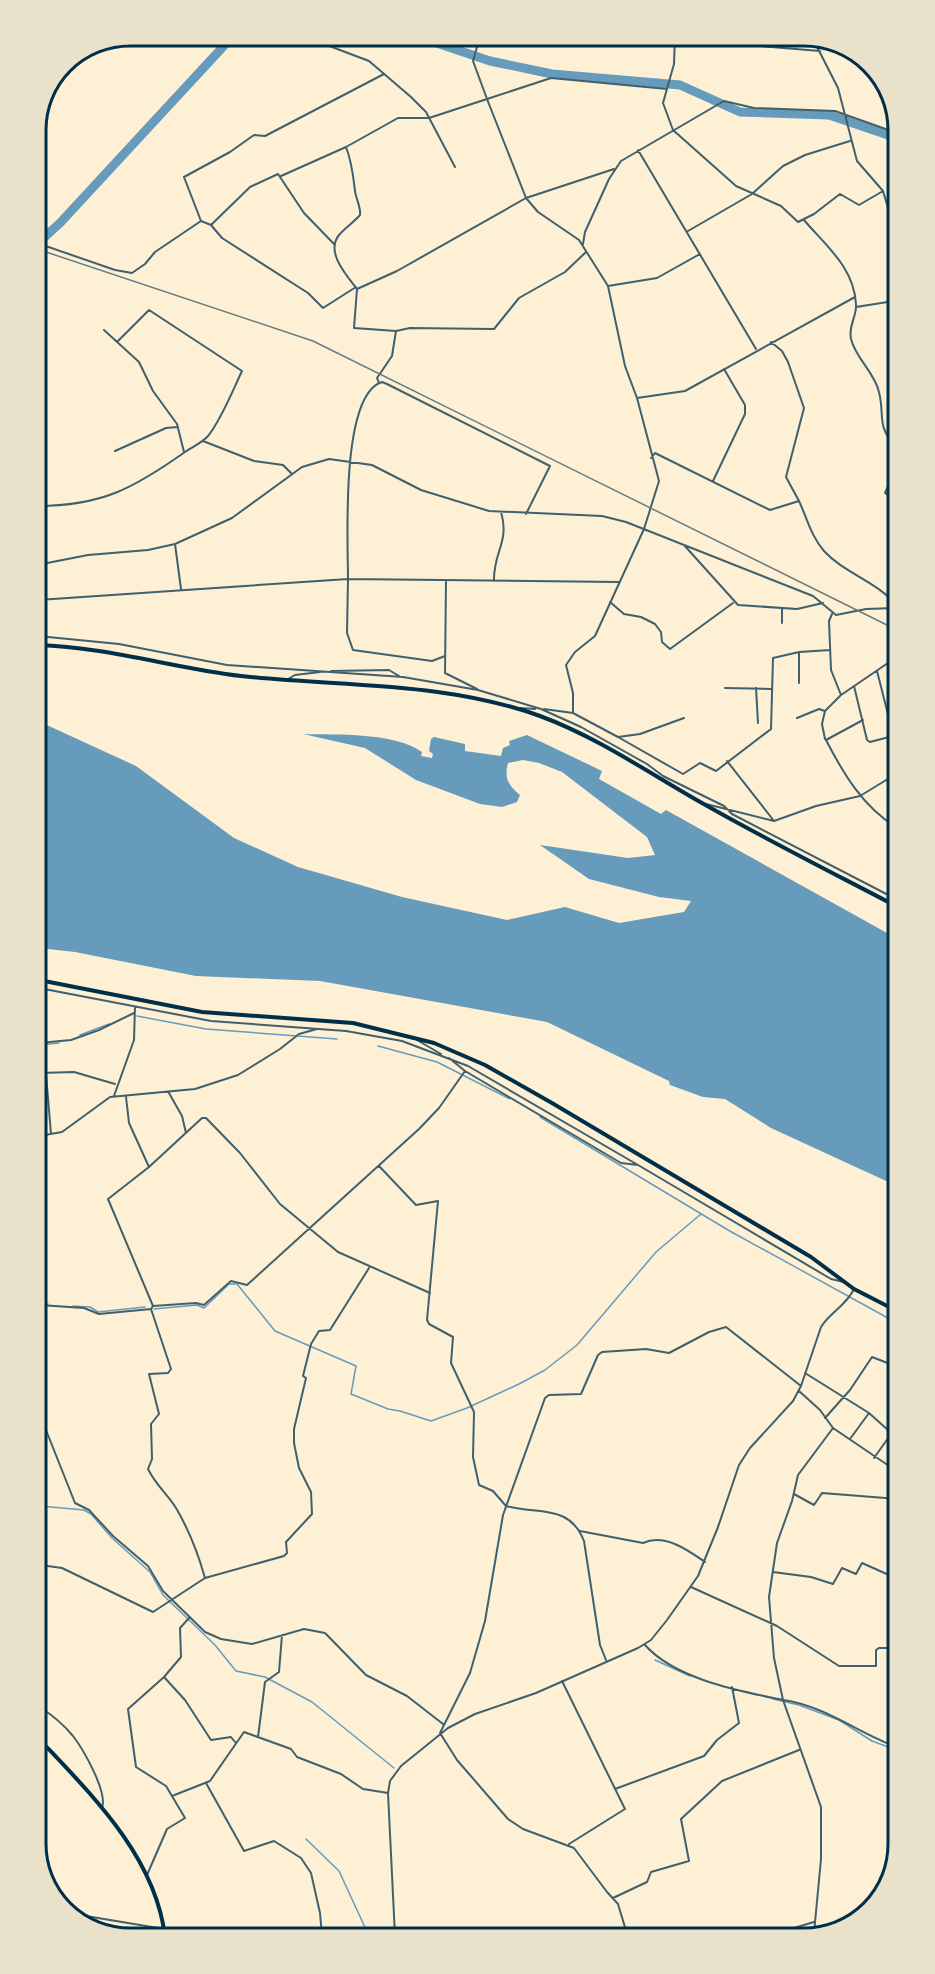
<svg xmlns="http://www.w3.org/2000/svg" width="935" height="1974" font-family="Literata,serif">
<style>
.water{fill:#669bbc}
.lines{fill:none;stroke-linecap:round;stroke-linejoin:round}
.stream{stroke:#669bbc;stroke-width:1.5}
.river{stroke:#669bbc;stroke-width:9}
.minor{stroke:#3f606c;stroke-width:2}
.secondary{stroke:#003049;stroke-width:4}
.primary{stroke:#003049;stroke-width:4}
.rail{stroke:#657d81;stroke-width:1.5}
.rim{fill:none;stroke:#003049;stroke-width:3}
</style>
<rect width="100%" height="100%" fill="#fdf0d5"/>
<path class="water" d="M38,721L136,766L234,838L298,867L402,897L507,920L565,907L619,923L684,912L691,901L659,897L589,879L540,845L628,858L655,855L647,837L562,772L539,763L523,760L508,763C504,778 508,785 520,795L517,802L502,807L480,804L416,780L365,748L303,734C337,735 394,732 422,752L421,756L432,758L433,754L429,751L431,739L434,737L465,744V751L501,756L503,748L510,745L509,741L527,735L602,771L599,779L661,814L666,810L896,938L897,1186L771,1128L725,1099L703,1097L670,1085L669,1081L547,1022L320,981L196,976L75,952L39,948Z"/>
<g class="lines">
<path class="stream" d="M137,1016L206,1029L337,1039
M80,1035L109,1024
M39,1045L59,1043
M378,1046L437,1062L510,1099
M540,1117L728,1230L897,1323
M40,1303L48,1304
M73,1306L90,1307L98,1312L145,1307
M154,1309L197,1305L204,1308L229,1284H237L275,1331L356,1366L351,1394L388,1409L400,1411L431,1421L467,1408L519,1384L545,1370L577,1345L656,1252L701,1214
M40,1506L84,1510L91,1514L112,1538L150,1572L163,1595L215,1645L236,1671L265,1677L312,1702L394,1768
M655,1660L690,1676
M773,1699L799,1705L839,1720L872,1741L899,1751
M306,1839L339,1871L369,1936"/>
<path class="river" d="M416,36L490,61L552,74L680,85L740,112L829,115L894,137
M37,244L60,223L233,36"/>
<path class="minor" d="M303,36L369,61L411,97L426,112L455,167
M480,36L473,61L487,99L551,78L667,89
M675,36L674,64L663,103L673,130L736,186L781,206L798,222L814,214L840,194L859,205L883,191
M812,37L838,88L857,161L883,191L894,228
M675,39L820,51
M346,147C352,162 353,175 355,191C356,199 361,207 360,215C354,222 345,228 339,235C325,252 347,276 357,289L354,328L396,331
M638,150L756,349
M281,176L346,147L398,118H429L487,99L526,198L538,212L579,240L608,286L625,366L637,398L659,481L644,529L595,636L575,652L566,665L573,693V713
M804,220C825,245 854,267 856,304C857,317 848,325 851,339C856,359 875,373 879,392C885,417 876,423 895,447
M211,225L250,187L278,174L304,213L335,245
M688,231L752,194L783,166L805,155L850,141
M894,233V235
M37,243L115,270L132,273L145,264L155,252L201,221
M583,244L585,232L609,179L621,161L724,101L754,108L835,111L894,132
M608,286L657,278L700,254
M356,287L323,308L308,293L222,238L211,225L201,221L184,177L230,152L254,135L265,136L384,74
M357,289L397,271L526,198L614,169
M856,307L894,301
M104,330L139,362L153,391L177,424L184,452
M771,342L782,351L788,362L804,408L786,477L799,501
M379,383L377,378L392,356L396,331L410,328L494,329L519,298L565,272L586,252
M637,398L685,391L855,297
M203,441L254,461L283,465L291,473
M115,451L166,428L178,427
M651,458L655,453L770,510L799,501C807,518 811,536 824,551C844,573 876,581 895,604
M895,470L885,493L895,500
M713,481L745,414V405L724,369
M37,506C102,506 134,488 185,452C192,447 202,443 208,436C221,420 233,390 242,371L149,310L117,342
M526,514L550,466L387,384L382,382C340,395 348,541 348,579L619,582
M175,544L181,589
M684,545L738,605L797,609L823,603
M37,565L88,555L148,550L175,544L232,518L302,467L329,459L372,465L421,490L489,511L602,516L626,522L813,596L836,615L866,609L895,608
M446,580L445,673L477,689
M494,581C493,552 510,542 501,512
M38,600L348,579L347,633L353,650L432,661L445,656
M610,602L624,614L641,617L655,624L661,632L662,642L670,649L733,603
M832,614L829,621L831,670L841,695
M782,623V609
M38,636L119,644L227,665L403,677L478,690L541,709L581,727L647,764L663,776L724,806L732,814L896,899
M331,671L389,670L399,676
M877,671L896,746
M288,679L295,675L320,672
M799,683V652L830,650
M854,686L867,740L870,742L893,736
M725,688L771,689
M756,688L758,723
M520,708L535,709
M544,709L573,713L618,737L640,734L684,718
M797,718L819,709L825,711
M863,720L826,740C843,773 863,807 896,827
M618,737L683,774L700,763L716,771L771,729L773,658L799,652
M825,739L822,724L825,711L841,695L888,663
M727,761L774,821
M706,804L774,821L816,806L860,796L896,774
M39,988L211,1021L346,1031L402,1041L468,1066L638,1165
M417,1040L441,1054
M39,1043L71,1040L99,1030L134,1013
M449,1058L465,1071L621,1163L638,1165L831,1279L844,1282
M39,1073L74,1072L115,1084
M46,1074L51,1134
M169,1093L182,1116L186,1133
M114,1096L134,1040L135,1007
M126,1097L129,1123L149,1167
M39,1136L62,1132L110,1097L195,1089L238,1075L280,1049L299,1034L317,1029
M379,1166L416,1205L438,1201L427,1320L429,1324L453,1337L451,1363L474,1412L473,1457L479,1485L493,1491L506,1506C537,1515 569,1503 584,1541L600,1645L606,1660
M40,1305L84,1308L99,1314L151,1309L171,1369L168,1373L149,1374L159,1414L151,1424L152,1459L148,1469C157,1487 167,1493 176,1508C189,1530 198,1553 205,1578
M153,1306L196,1303L204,1305L231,1281L247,1285L419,1129L439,1108L465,1071
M151,1309L153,1306L108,1199L149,1167L202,1118H206L240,1153L280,1204L338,1252L430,1293
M805,1373L869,1413L898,1439
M799,1391L820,1410L833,1428L898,1472
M40,1415L75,1503L89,1510L113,1536L148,1566L163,1591L205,1632L221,1639L252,1644L304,1629L325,1633L366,1675L407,1696L443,1724
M825,1418L850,1390L872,1357L898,1367
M833,1428L798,1475L792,1501L777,1543L769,1597L774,1658L783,1700C826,1706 859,1734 899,1748
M850,1439L869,1413
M874,1458L891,1434
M794,1494L814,1505L822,1493L898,1499
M580,1531L643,1543C664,1533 688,1550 705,1562
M40,1565L62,1568L153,1612L205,1578L284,1556L287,1553L286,1542L312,1514L311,1492L299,1468L294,1443V1429L306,1378L303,1376L311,1344L319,1331L330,1330L369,1268
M773,1572L811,1577L833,1584L842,1568L856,1574L862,1563L898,1579
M691,1587L777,1626L839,1666H876V1650L879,1648H898
M645,1645C675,1679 739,1691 783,1700L821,1807V1859L814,1933
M164,1677L185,1700L211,1740L231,1737L235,1742
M562,1681L625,1809L569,1844
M41,1708C52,1715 64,1725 73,1736C83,1749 108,1792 102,1808
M258,1737L265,1682L279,1672L282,1635
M206,1783L244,1851L274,1841L301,1858L311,1873L320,1913L322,1936
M615,1789L704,1756L717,1740L739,1723L732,1687
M172,1796L210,1781L244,1732L291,1749L297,1757L341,1774L363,1789L388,1793
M147,1875L167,1829L185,1818L166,1786L136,1767L128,1709L164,1677L181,1657L180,1628L190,1617
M613,1898L647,1882L651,1872L689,1861L681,1819L722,1781L799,1750
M79,1921L86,1916L164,1929
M777,1933L814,1922
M627,1934L618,1904L607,1892L574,1848L523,1829L508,1819L457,1760L440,1733L470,1673L485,1621L503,1515L545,1398L549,1395L581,1394L598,1355L602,1352L646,1349L669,1353L709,1332L726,1327L801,1386
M395,1936L388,1793L390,1781L401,1766L448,1728L475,1714L536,1693L638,1648L651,1640L667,1620L698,1576L718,1527L739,1465L750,1448L793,1401L801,1386L821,1327C830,1312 846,1306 854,1289"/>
<path class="secondary" d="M38,645C107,647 173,668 241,676C342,687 443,681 540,716C597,737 649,773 702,803C765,839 831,872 896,906
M39,980L202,1012L353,1023L434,1043L485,1065L552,1103L811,1257L854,1289L897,1311"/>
<path class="primary" d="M41,1741C93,1796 156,1858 165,1937"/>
<path class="rail" d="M37,249L313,341L895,629"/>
</g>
<path d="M0 0H935V1974H0ZM130 46H804A84 84 0 0 1 888 130V1844A84 84 0 0 1 804 1928H130A84 84 0 0 1 46 1844V130A84 84 0 0 1 130 46Z" fill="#e9e1ca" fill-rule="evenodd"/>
<path class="rim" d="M130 46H804A84 84 0 0 1 888 130V1844A84 84 0 0 1 804 1928H130A84 84 0 0 1 46 1844V130A84 84 0 0 1 130 46Z"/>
</svg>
